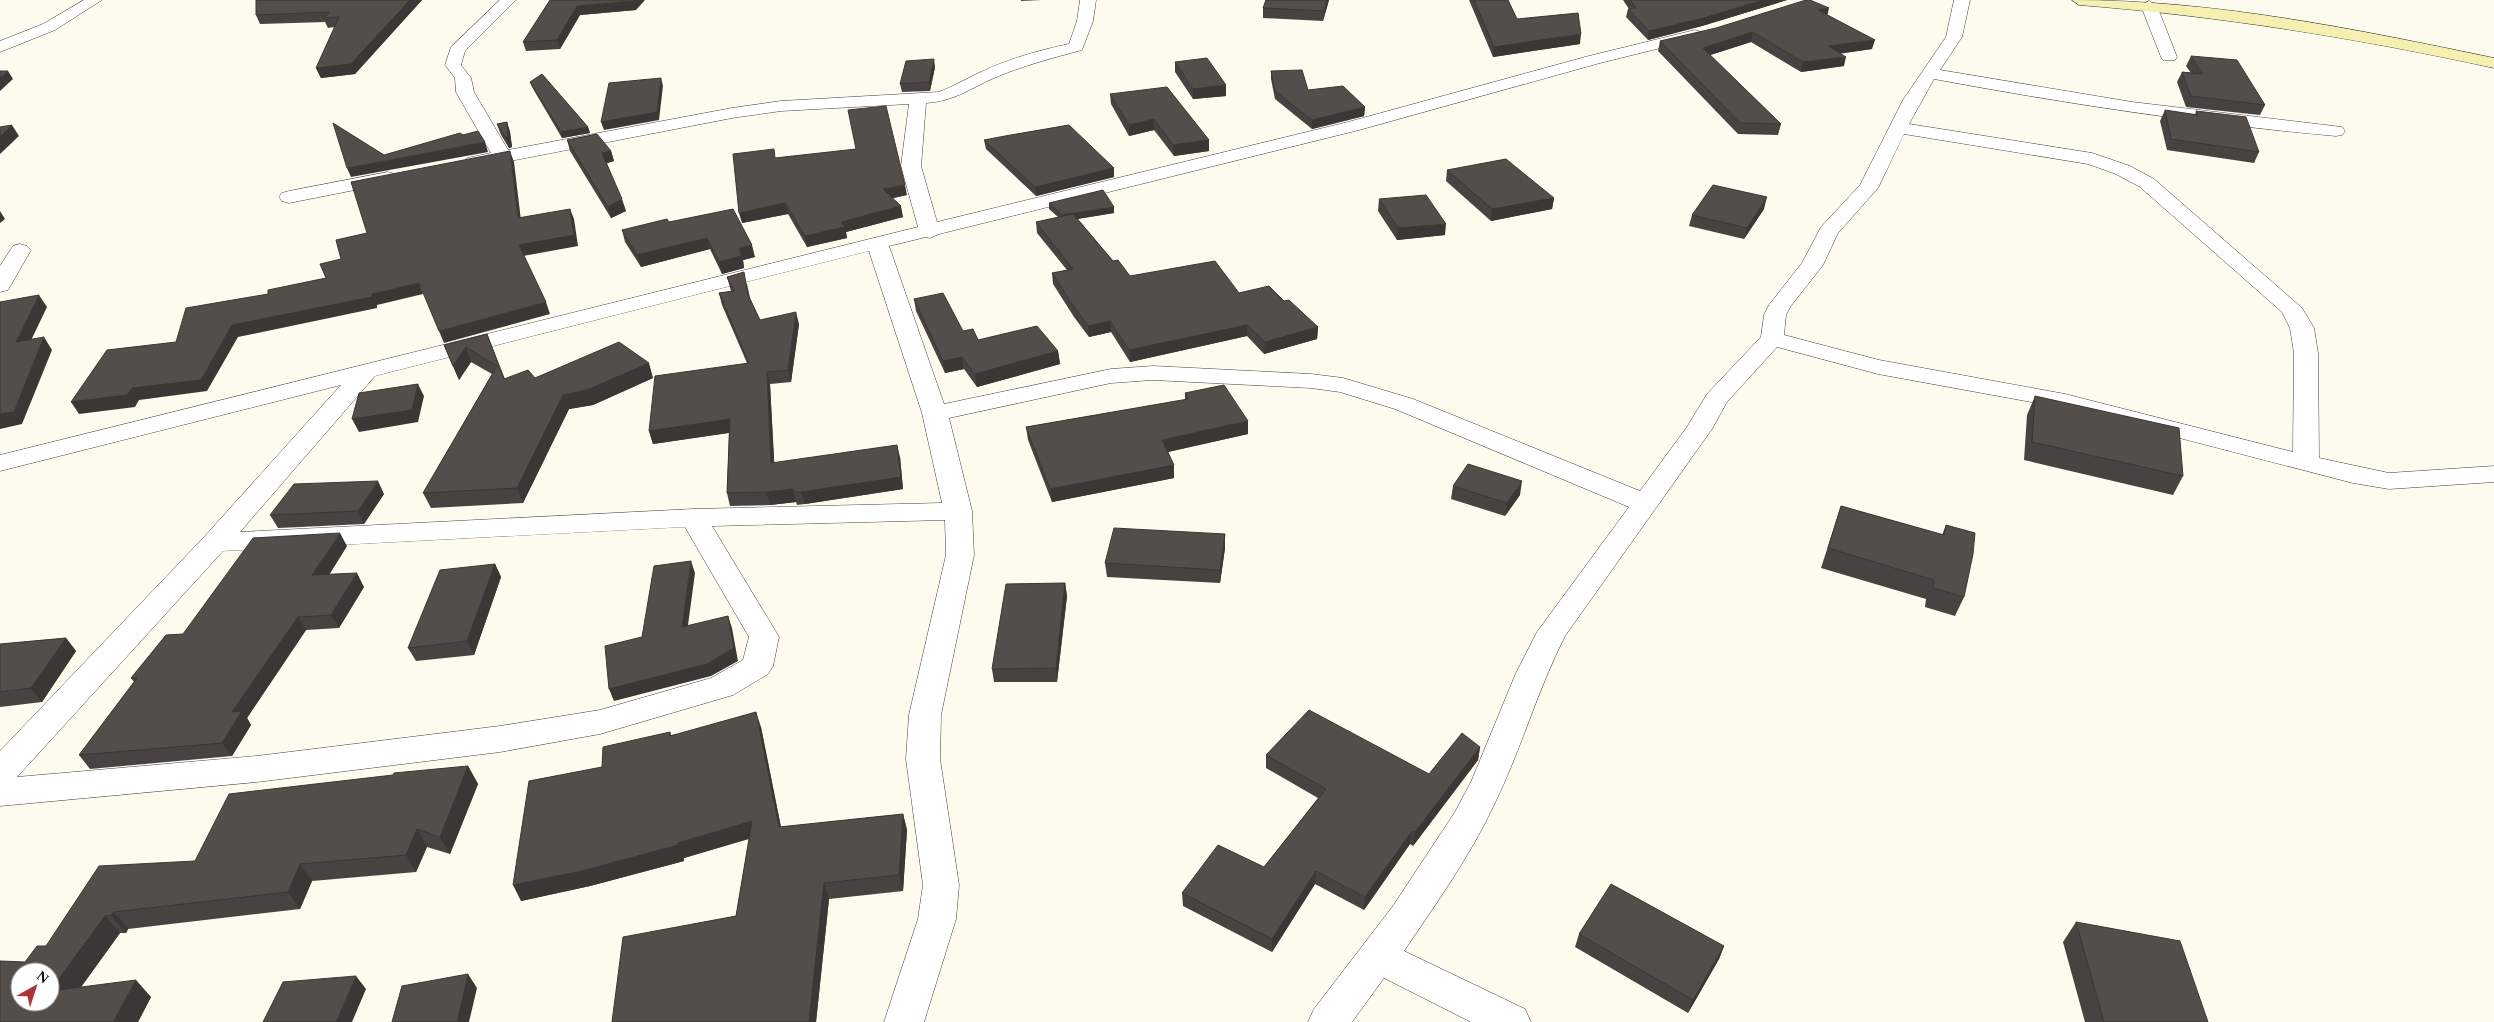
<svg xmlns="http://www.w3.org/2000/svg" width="2494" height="1022" font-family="Spectral,serif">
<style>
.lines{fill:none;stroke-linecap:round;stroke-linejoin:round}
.street-casing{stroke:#3f3f3f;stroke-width:1}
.secondary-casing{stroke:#2e2e2e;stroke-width:1}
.street{fill:#fff;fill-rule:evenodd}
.secondary{fill:#f5f0b1;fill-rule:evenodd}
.wall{fill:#484340}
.shaded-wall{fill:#3b3734}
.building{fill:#544e4a;stroke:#3b3734}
</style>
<rect width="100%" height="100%" fill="#fdfaee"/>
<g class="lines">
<g class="street-casing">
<path id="street" d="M84,0H102L55,30L0,52V41L43,24Z
M500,0H516L465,51L461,65L471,78L474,92L508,150L732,108L781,101L939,92C954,86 966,79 981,72C1008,59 1040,50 1069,44L1077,21L1080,0H1096L1093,21L1082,50C1052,58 1022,66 994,78C969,89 955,101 926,103L921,166L937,222L1348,122L1589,56L1695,30L1701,32L1703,35L1701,38L1600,63L1359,130L939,234L930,238L926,237L889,246L944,404L1111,369L1153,366L1311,374L1343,378L1413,399L1640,491L1687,427L1707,394L1761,337L1764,315L1769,305L1802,263L1821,227L1860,185L1903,100L1946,37L1954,0H1970L1962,37L1940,70L2132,102L2342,127L2345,131L2342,135L2336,136C2201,124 2068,104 1934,79L1909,124L2092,153L2130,166L2154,179L2302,308L2314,328L2318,353L2319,458L2389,473L2494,466V482L2389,489L2353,483L2064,408L1878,374L1777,347L1727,402L1712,429L1565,636C1537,691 1521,750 1494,805C1470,856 1436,904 1404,951L1525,1009L1531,1022H1471L1384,978L1352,1022H1308L1314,1009L1393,906L1455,812L1471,782L1516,673L1537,632L1629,507L1395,409L1340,392L1311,388L1153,380L1111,383L949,418L972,511L974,555L941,715L940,759L959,885L956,919L924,1022H884L918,919L923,885L906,759L909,715L946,555L945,520L712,526L779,637L773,666L768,674L733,695L600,734L500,752L257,782L0,806V751L205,536L341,385L0,471V455L918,227L901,166L909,104L781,111L732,118L474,168L467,166L465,162L467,158L491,153L456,92L455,78L445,65L451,47ZM1904,134L2088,164L2116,174L2140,187L2282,312L2290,328L2294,353L2293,452L2065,394L1879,360L1784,335L1786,315L1790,307L1823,265L1838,233L1878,188ZM869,251L922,413L942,503L693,509L240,532L375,376ZM685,527L749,637L743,660L711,678L600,710L500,726L257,756L17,777L223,551Z
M2149,1L2157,6L2177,57L2175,60H2163L2161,57L2141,6Z
M388,172L395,174L398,178L395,182L289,203L282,201L279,197L282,193L289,191Z
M20,244L27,246L31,250L8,290L0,292V266L13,246Z"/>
</g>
<g class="secondary-casing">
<path id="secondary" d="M2072,0C2214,0 2355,29 2494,58V68C2357,38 2219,16 2079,5Z"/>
</g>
<use href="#street" class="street"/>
<use href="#secondary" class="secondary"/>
</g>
<path class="wall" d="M256,0H422L355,74L321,78L316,68L335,27L328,28L325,22L260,24L256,15Z
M550,0L636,10L580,15L560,49L526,51L523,42Z
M1021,0H1042L1021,1Z
M1266,0H1329L1323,21L1263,18V8Z
M1469,0H1508L1517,19L1580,44L1493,57Z
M1623,0H1787L1702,26L1648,40L1626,17L1628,9H1629Z
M1828,15L1872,49L1841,53L1844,66L1801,72L1751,42L1710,55L1781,124L1778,135L1738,134L1658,51L1660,41Z
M2191,56L2265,105L2260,115L2186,107L2177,82L2182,72L2191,73L2186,66Z
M1175,62L1226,96L1193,99L1175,72Z
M935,67L930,91L902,92L900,84Z
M1271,71L1308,90L1365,107L1364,116L1312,129L1275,99L1271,79Z
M530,82L588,127L590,133L562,138L532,87Z
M1110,94L1209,140V151L1174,156L1154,130L1129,136L1111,104Z
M2165,110L2195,115L2196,111L2259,152L2254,163L2167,150L2160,121Z
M507,122L510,132L512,147L509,148L501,135L497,124Z
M567,140L611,151L614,161L606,163L626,211L611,218L570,151Z
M984,140L1114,168V177L1036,196L986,149Z
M776,158L907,195L892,198L903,217L846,232L847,238L807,247L788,214L742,223Z
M1447,170L1554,198L1552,209L1491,221L1446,181Z
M1379,199L1445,235L1397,240L1378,211Z
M1049,203L1114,207V213L1078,219L1113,261L1130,276L1239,293L1284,301L1318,327L1317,339L1264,354L1247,336L1130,362L1111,332L1089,337L1074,317L1053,284L1052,273L1067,270L1037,233L1036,222L1058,217L1049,209Z
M1764,209L1744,239L1689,226L1692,215Z
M669,222L755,257L743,260L744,268L722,274L710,249L641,267L625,242L622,230Z
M727,277L747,284L750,298L760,320L799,324L791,382L770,384L774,463L900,457L903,489L805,504L797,505L796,502L770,505L730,506L727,493L729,433L653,444L649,431L747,363L722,305L719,293L731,291Z
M914,299L963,331L978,340L1058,351L1060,364L977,387L964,369L945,373L916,311Z
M487,334L505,379L535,378H653L593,405L569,409L523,503L431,508L423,493L492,374L471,362L459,380L444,345Z
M1185,393L1248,434L1168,452L1174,478L1052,502L1028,440L1026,427L1185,400Z
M2035,396L2183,476L2173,495L2024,460L2027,415Z
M1453,486L1520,495L1505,516L1451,499Z
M384,494L364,524L278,528L270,515Z
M1841,506L1942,535L1946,525L1964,597L1955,616L1925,607L1926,599L1821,568Z
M1225,534V548L1220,583L1107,577L1105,563Z
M347,546L329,575L364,587L339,628L306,630L247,718L251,725L232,756L90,769L79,755L134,682L131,678L183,634Z
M495,564L501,577L474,655L416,661L408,648Z
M1065,583L1067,596L1057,682H994L992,669Z
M66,638L76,651L42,702L0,707V644Z
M761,727L781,827L903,814L907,830L903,891L829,899L816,1022H612L736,916L749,839L684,858V861L590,886L521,901L602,767L670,732L671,735Z
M1480,747L1478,760L1413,846L1410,844L1364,910L1315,884L1272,952L1183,906L1182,893L1264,867L1318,798L1266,768V755L1429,774Z
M468,766L478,784L450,854L427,847L416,872L312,881L300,909L128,929L126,933H120L81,987L151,997L138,1022L25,962L46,946L195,861Z
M2076,922L2208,1022H2085L2063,942Z
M1579,934L1724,946L1719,959L1688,1013L1575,947Z"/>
<path class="shaded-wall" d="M410,0H422L355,74L321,78L316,68Z
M635,0H645L636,10L580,15L560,49L557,40L577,6Z
M1327,0H1329L1323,21L1324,11Z
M1764,0H1787L1702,26L1648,40L1649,31Z
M1829,8L1827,17L1818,10Z
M1753,32L1751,42L1701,58L1703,48Z
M1581,34L1580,44L1493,57L1494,47Z
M1875,40L1872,49L1825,56L1828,46Z
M1846,57L1844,66L1801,72L1803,62Z
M934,59L935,67L930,91L929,82Z
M8,71L13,79L0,91V78Z
M661,78L663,86L659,120L604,130L601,122Z
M1226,85V96L1193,99V89Z
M1365,107L1364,116L1312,129V120Z
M1154,119V130L1129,136V125Z
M507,122L510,132L512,147L509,148L505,137Z
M12,125L19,136L0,154V137Z
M588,127L590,133L562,138L561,132Z
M1209,140V151L1174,156L1173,145Z
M485,142L488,152L351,177L347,168Z
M510,151L514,162L522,229L518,218Z
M611,151L614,161L605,164L602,153Z
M1114,168V177L1036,196L1035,187Z
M905,185L907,195L885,200L883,189Z
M1767,197L1764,209L1744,239L1747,228Z
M1554,198L1552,209L1491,221L1492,209Z
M622,199L626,211L611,218L608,207Z
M785,203L788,214L742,223L739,213Z
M901,206L903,217L846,232L847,238L807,247L805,236L841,222Z
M1114,207V213L1063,221L1062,215Z
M570,209L574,219L578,246L523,256L519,245Z
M0,211L5,219L0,223Z
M1446,224L1445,235L1397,240L1398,228Z
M707,238L710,249L641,267L637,255Z
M752,245L755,257L743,260L744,268L722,274L719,262L740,248Z
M419,283L423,294L377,305V308L238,337L207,391L139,400L135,407L79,414L71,402L132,388L232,325Z
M39,295L47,307L24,355L16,342Z
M546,302L550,314L444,343L439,331Z
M796,312L799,324L791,382L788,370Z
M1110,321L1111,332L1089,337L1088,326Z
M1247,325V336L1130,362L1129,350Z
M1318,327L1317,339L1264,354L1265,342Z
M44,337L52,350L22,424L0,429V414Z
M466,347L471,362L459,380L453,366Z
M1058,351L1060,364L977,387L975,374Z
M962,357L964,369L945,373L943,361Z
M649,363L653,378L593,405L569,409L523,503L517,488L563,395Z
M767,372L770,384L775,476L771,463Z
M418,384L424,396L418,422L359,432L352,419Z
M730,419L734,432L653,444L649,431Z
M1248,421V434L1163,453L1162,440Z
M897,445L900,457L903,489L805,504L801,492Z
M1174,465V478L1052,502L1050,489Z
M378,481L384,494L364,524L358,511Z
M1522,481L1520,495L1505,516L1507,503Z
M793,489L796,502L770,505L766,492Z
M340,533L347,546L320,589L312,575Z
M1225,534V548L1220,583V570Z
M691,561L695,573L686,640L682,627Z
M495,564L501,577L474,655L467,641Z
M357,573L364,587L339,628L331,615Z
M1065,583L1067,596L1057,682L1056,668Z
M728,616L732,628L738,661L711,676L614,701L609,689Z
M298,617L306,630L247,718L251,725L232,756L222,743L232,712Z
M66,638L76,651L42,702L31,688Z
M756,712L761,727L784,843L779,827Z
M1480,747L1478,760L1413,846L1415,832Z
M468,766L478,784L450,854L440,837Z
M903,814L907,830L903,891L899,875Z
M752,821L757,836L684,858V861L590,886L521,901L513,885L678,843Z
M417,829L427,847L416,872L406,855Z
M1412,831L1410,844L1364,910L1365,897Z
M300,864L312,881L300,909L288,892Z
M1316,871L1315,884L1272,952V939Z
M824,883L829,899L816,1022H809Z
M114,912L128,929L126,933L111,915Z
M105,916L120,933L66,1008L50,991Z
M1724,946L1719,959L1688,1013L1693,1000Z
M468,974L477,988L469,1022H457Z
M356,976L366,989L352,1022H336Z
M136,980L151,997L138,1022H113Z"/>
<path class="building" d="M256,0H410L351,64L316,68L339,17L323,18L330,12L256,15Z
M550,0H635L634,1L577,6L557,40L523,42Z
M1266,0H1327L1324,11L1263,8Z
M1474,0H1508L1517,19L1578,13L1581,34L1494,47Z
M1630,0H1764L1704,18L1649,31L1628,9L1636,8Z
M1806,0H1810L1829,8L1818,10L1875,40L1828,46L1846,57L1803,62L1753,32L1703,48L1781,124L1740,123L1660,41L1716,28Z
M2191,56L2237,60L2265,105L2191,96L2182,72L2202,74Z
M1207,58L1226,85L1193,89L1175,62Z
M934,59L929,82L900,84L906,61Z
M1302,70L1308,90L1343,86L1365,107L1312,120L1275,91L1271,71Z
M0,71H8L0,78Z
M542,74L588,127L561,132L530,82Z
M661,78L657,112L601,122L609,83Z
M1167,87L1209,140L1173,145L1154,119L1129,125L1110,94Z
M886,106L905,185L883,189L901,206L841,222L845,227L805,236L785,203L739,213L733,154L774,149L775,158L856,149L848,110Z
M2165,110L2198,115L2196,111L2246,117L2259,152L2171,139Z
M507,122L508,137H505L497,124Z
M333,123L384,155L460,133L463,135L478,131L485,142L347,168Z
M12,125L0,137V127Z
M1069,125L1114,168L1035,187L984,140L1005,136Z
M597,134L611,151L602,153L622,199L608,207L567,140Z
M510,151L518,218L570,209L574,235L519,245L546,302L439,331L419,283L372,294V297L232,325L201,380L132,388L127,395L71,402L107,350L176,342L186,308L268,294V290L326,278L320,264L341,259L336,240L367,233L351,182Z
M1506,159L1554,198L1492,209L1447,170Z
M1713,185L1767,197L1747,228L1692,215Z
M1103,190L1114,207L1062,215L1049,203Z
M1426,195L1446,224L1398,228L1379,199Z
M733,209L752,245L740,248L741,256L719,262L707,238L637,255L622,230L667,219L669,222Z
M1073,214L1113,261L1118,260L1130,276L1215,261L1239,293L1269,286L1284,301L1289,300L1318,327L1265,342L1247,325L1129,350L1110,321L1088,326L1073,305L1052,273L1073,269L1036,222Z
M744,272L748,295L760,320L796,312L788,370L767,372L771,463L897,445L901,477L801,492H793V489L766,492L727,493L730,419L649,431L655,376L749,363L719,293L734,291L727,277Z
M943,293L963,331L973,329L978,340L1037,326L1058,351L975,374L962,357L943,361L914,299Z
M39,295L16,342L44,337L14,412L0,414V302Z
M487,334L504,379L528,370L535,378L619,342L649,363L587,390L563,395L517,488L423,493L497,366L466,347L453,366L444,345Z
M418,384L412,410L352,419L359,393Z
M1224,385L1248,421L1162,440L1174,465L1050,489L1026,427L1188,399L1185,393Z
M2035,396L2179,428L2183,476L2032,442Z
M1468,464L1522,481L1507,503L1453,486Z
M378,481L358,511L270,515L294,484Z
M1841,506L1944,535L1946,525L1975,533L1973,554L1964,597L1933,588L1934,580L1828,548Z
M1114,528L1225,534L1220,570L1105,563Z
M340,533L312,575L357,573L331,615L298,617L232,712L242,711L222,743L79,755L137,678H131L166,635L183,634L253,538Z
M691,561L682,627L728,616L734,648L707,664L609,689L605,646L642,637L654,566Z
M495,564L467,641L408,648L440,570Z
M1065,583L1056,668L992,669L1006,584Z
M66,638L31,688L0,692V644Z
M1309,710L1429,774L1462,733L1480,747L1415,832L1412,831L1365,897L1316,871L1272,939L1182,893L1218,845L1264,867L1326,789L1266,755Z
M756,712L779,827L903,814L899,875L824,883L809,1022H612L623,937L736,916L752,821L678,843V845L582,871L513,885L529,781L602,767L603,747L670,732V736Z
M468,766L440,837L417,829L406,855L300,864L288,892L114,912L111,915L105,916L50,991V972H20V1002H50V991L136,980L113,1022H0V961L25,962L37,946H46L99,866L195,861L229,794L393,775L394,773Z
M1611,884L1724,946L1693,1000L1579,934Z
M2076,922L2180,941L2208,1022H2104Z
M468,974L457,1022H392L402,986Z
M356,976L336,1022H263L283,982Z"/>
<g transform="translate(35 987) rotate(39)"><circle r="24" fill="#ffffff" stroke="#9e9e9e"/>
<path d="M0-4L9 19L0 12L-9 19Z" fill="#ab3638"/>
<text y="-8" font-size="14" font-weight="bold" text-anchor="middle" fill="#0c0c0c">N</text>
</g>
</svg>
